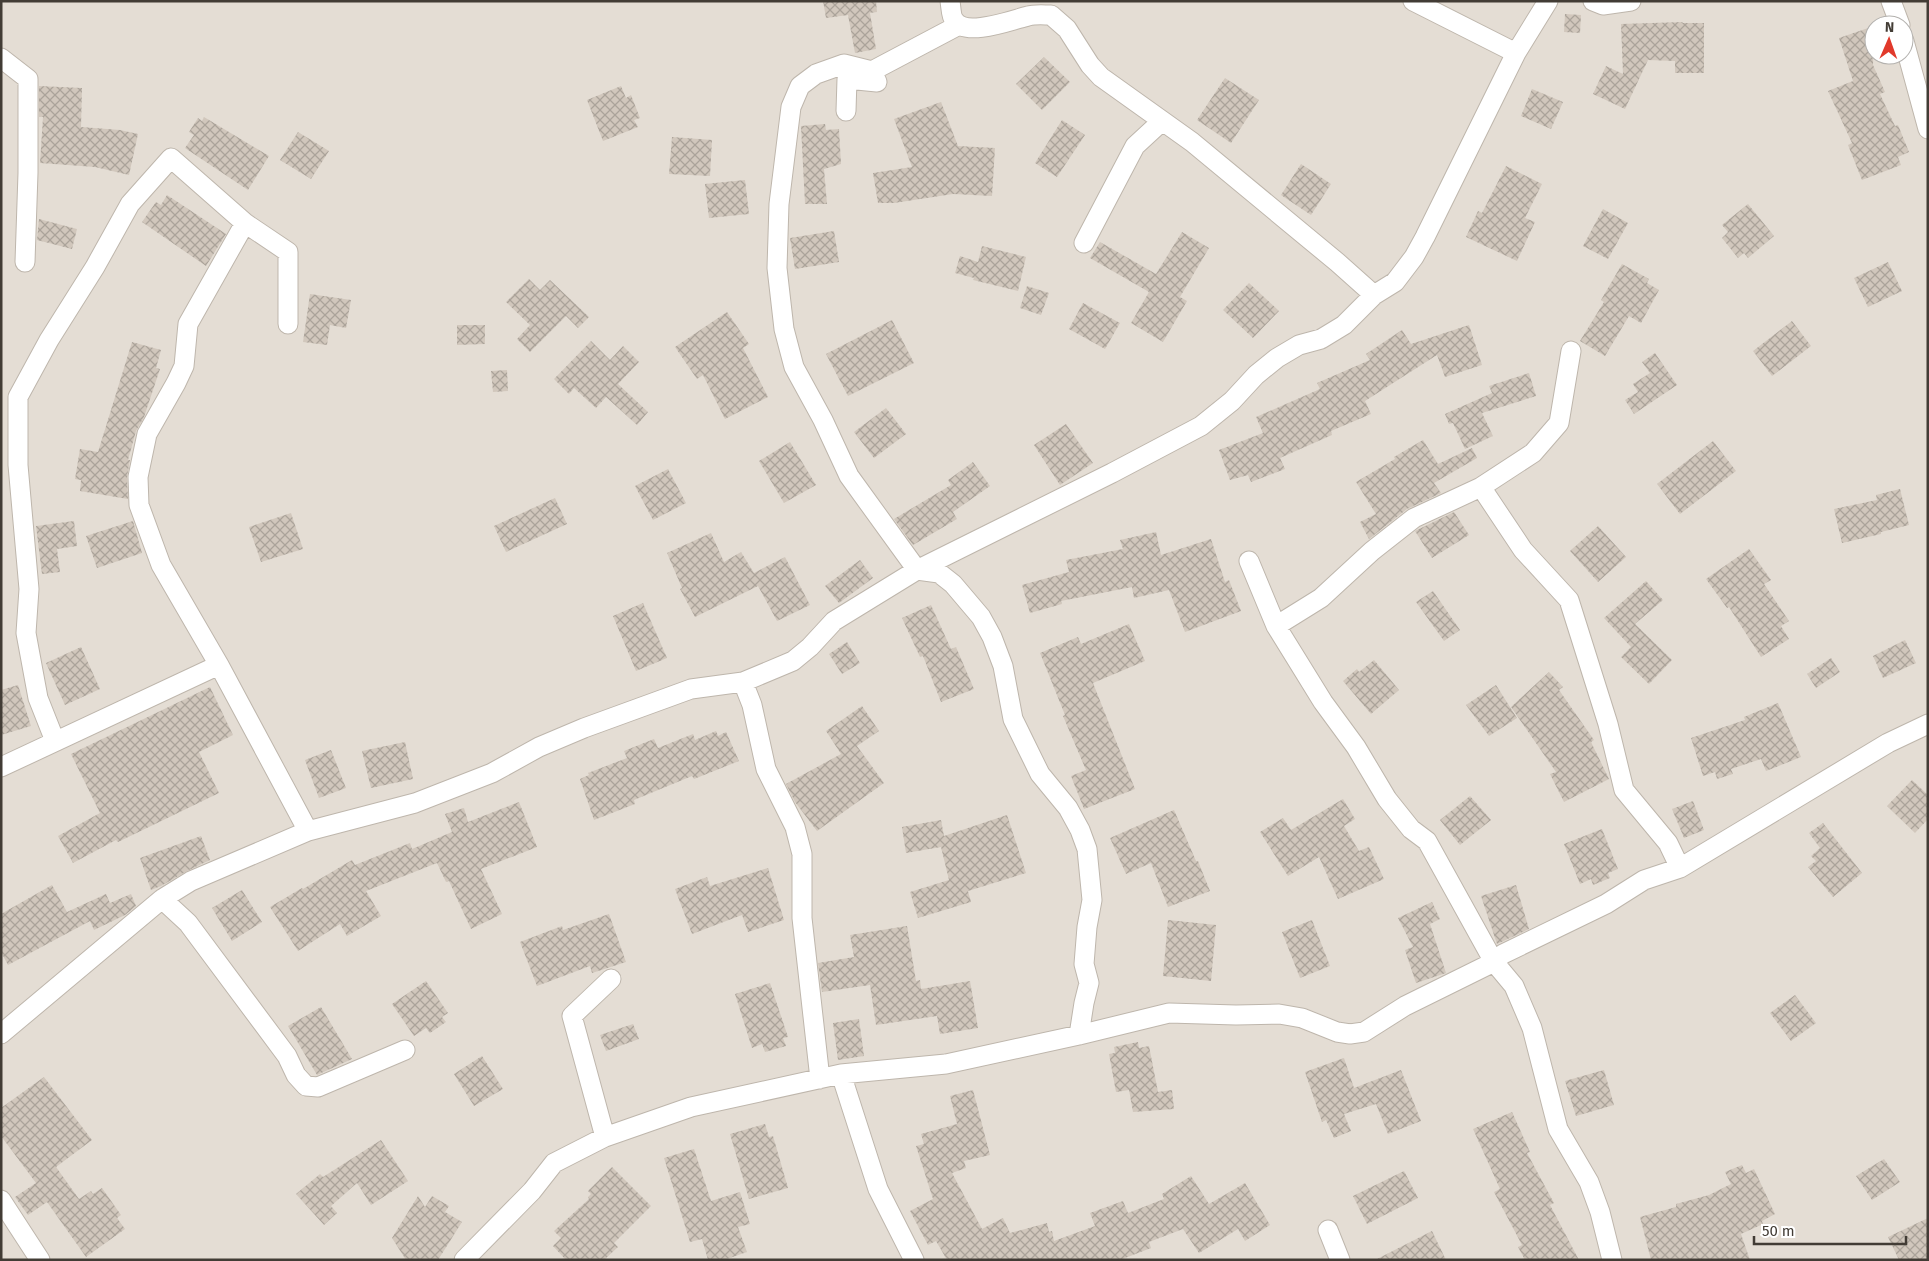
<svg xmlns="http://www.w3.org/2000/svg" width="1929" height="1261" font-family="'Fira Sans',sans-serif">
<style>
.residential{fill:#e4ddd4;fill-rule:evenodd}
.building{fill:url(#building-cross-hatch)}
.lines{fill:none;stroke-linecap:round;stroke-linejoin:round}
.minor-casing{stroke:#beb6ac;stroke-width:21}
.minor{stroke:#fff;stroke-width:19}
</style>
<defs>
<pattern id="building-cross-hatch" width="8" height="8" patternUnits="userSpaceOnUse" patternTransform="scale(1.25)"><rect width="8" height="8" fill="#d1c7bc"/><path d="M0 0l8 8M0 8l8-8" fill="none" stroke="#aba39a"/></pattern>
</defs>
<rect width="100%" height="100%" fill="#f0ece5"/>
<path class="residential" d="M1,1H1928V1260H1ZM1874,25H1904V55H1874Z"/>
<path class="building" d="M823,1H876L877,12L870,13L876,49L855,53L848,15L826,18Z
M1565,14L1581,15L1580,33L1564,32Z
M1683,22L1682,23H1704V73H1675V61L1648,60L1625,109L1593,94L1606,66L1623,74L1621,24Z
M1874,26L1873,65L1885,92L1880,94L1895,126L1898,125L1909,152L1898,157L1901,165L1862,180L1848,145L1852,143L1828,91L1853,81L1839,38Z
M1044,57L1070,82L1042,110L1016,84Z
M1225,78L1259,100L1231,143L1197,120Z
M39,86L82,88L81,127L120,130L138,134L129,175L95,167L40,163L43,117H39Z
M621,86L626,98L631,95L640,118L634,120L638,127L603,141L587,100Z
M1532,89L1563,102L1551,129L1521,116Z
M941,102L958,146L995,148L992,196L953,194L894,203H878L873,173L912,167L894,119Z
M204,117L269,156L248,190L185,148L194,135L189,132L198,118L202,121Z
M1062,120L1085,135L1057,177L1035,163Z
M825,124L826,130L839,129L841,164L824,169L827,204H805L801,126Z
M298,132L329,151L311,179L280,160Z
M672,137L712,140L710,176L669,174Z
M1301,164L1331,184L1311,215L1281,195Z
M1506,166L1542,184L1525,218L1535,222L1517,261L1466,237L1478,211L1482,213Z
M745,180L749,214L709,218L705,184Z
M167,195L226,234L206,266L142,222L156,202L161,205Z
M1748,204L1774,236L1748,258L1744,253L1738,258L1722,238L1728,232L1722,225Z
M1603,209L1628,223L1608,259L1583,246Z
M39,219L77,229L72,249L37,240Z
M834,231L839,262L795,269L790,238Z
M1182,232L1209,248L1180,297L1187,301L1163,342L1131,323L1149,292L1090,258L1100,242L1156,274Z
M982,246L1026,257L1018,291L973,280L974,278L955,273L960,256L978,262Z
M1888,262L1902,291L1868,307L1854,278Z
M1622,264L1649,279L1647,283L1659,290L1641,323L1629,316L1605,356L1580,341L1604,302L1601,300Z
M529,279L540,290L550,280L589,317L578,328L566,316L530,352L517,339L530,325L506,302Z
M1249,283L1279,311L1253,338L1223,310Z
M1027,286L1049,293L1041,315L1020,308Z
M310,294L351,300L346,328L330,325L327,345L303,342Z
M1083,303L1120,323L1105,349L1069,329Z
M727,312L749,344L743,348L768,397L725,419L703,375L697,379L675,347Z
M892,320L914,363L848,396L826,354Z
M1792,321L1811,346L1772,376L1753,351Z
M457,325H485V344L457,345Z
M1469,325L1482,365L1445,377L1437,355L1365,401L1371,414L1331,431L1332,435L1280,458L1285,469L1251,482L1248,475L1230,480L1219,450L1263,433L1256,417L1320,389L1317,383L1370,360L1366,354L1402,330L1411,344Z
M591,341L610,360L623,346L639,362L618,384L648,412L637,425L606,397L596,408L574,388L569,394L554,379Z
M132,342L161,350L156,368L160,369L144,417L136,431L128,460H130L127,477L128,499L80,491L81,480L75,479L80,449L98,452Z
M1655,353L1677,385L1634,414L1625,400L1638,392L1633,384L1650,373L1642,362Z
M507,370L508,391L493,392L491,371Z
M1529,373L1536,396L1482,413L1493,436L1465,449L1453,423L1449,424L1445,414L1492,393L1489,386Z
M886,408L906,434L874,458L854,432Z
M1066,424L1093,463L1060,485L1034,445Z
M1423,440L1438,464L1472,448L1477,458L1434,483L1441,493L1407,509L1369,539L1360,522L1376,514L1356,482L1395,459L1394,457Z
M1713,441L1736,471L1680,514L1657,484Z
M790,442L816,485L784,503L759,461Z
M973,462L990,486L953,512L957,519L913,545L894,519L951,485L948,480Z
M668,469L686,503L653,520L635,486Z
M1900,489L1909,525L1881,532V534L1842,543L1834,509L1877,500L1876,495Z
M555,498L567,524L506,552L494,526Z
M1454,512L1469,535L1432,558L1415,531Z
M291,513L303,549L261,562L249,527Z
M74,521L77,546L57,549L60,572L42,574L36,526Z
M133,521L142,553L97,568L86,536Z
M1598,526L1626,557L1598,582L1570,551Z
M1156,532L1161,555L1211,539L1225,582L1229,580L1241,611L1185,632L1169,590L1134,598L1132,587L1061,601L1062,604L1030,613L1022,585L1069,572L1066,560L1123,549L1120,540Z
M711,533L724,562L741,552L754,573L785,557L810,605L777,621L758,586L695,617L680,589L682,588L667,553Z
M1749,549L1771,580L1764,584L1789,621L1781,626L1789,639L1761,657L1729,607L1727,608L1706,579Z
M860,560L873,578L839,603L825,586Z
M1646,581L1663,600L1635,624L1672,660L1649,684L1621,657L1631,647L1604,618Z
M1433,591L1460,630L1444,641L1416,602Z
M643,603L667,658L636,671L613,616Z
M931,605L951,649L956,647L974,689L941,702L923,656L920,657L902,618Z
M1129,624L1145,661L1093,683L1135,789L1084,809L1071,776L1086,770L1063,716L1065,715L1040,653L1078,637L1081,644Z
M1905,640L1916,663L1883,678L1873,656Z
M847,642L860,663L842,674L829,654Z
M81,647L100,689L65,705L46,663Z
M1831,658L1840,672L1816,688L1807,674Z
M1374,660L1399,690L1371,714L1343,681L1357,669L1359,672Z
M1549,672L1563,687L1559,690L1594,740L1591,742L1609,779L1564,802L1550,774L1556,772L1511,707Z
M18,685L31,726L1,735V690Z
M1496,685L1517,718L1489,736L1466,705Z
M210,687L233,735L199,752L219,793L118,842L116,840L73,863L58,836L100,813L71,754Z
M1778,703L1801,757L1766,771L1761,759L1731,769L1733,774L1717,779L1715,772L1703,776L1691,738L1745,720L1744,717Z
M862,706L879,731L857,746L884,783L817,831L795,802L786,784L841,754L826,731Z
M716,731L718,736L726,732L739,761L694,779L692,776L634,800L635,804L594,820L580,779L589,775L588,773L627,758L624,751L654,739L658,748L693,734L695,740Z
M405,742L413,779L371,788L362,751Z
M331,750L346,788L319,798L305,760Z
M1912,780L1928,795V819L1915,833L1887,806Z
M1470,796L1491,820L1460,845L1440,820Z
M1343,799L1355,819L1344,826L1359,851L1369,847L1384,879L1338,899L1319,857L1288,876L1260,832L1283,818L1291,830Z
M1693,801L1704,830L1684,838L1672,809Z
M519,802L537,847L481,869L502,914L471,929L449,881L446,882L437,863L366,891L381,916L347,936L340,924L298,951L270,907L302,888L303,889L352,860L355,865L410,843L412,849L452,832L445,814L464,808L468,822Z
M1174,810L1196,861H1198L1210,891L1168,907L1151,863L1126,874L1110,838Z
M1007,815L1026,873L968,891L971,902L918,918L910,892L949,880L941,847L906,853L902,827L941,820L944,836Z
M1823,823L1862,873L1833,897L1808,867L1816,861L1811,856L1820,848L1809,833Z
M1602,829L1618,869L1608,873L1610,878L1593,885L1591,879L1580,884L1564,844Z
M201,836L210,860L187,871L161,886L151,890L140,858Z
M768,868L784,920L748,932L742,915L692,934L675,889L707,877L710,886Z
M52,885L67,912L106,894L110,903L131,894L136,906L125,915L94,930L90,921L8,965L1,952V914Z
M1516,885L1529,929L1497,944L1481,896Z
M242,890L262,922L232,941L212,908Z
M1432,902L1440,919L1430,924L1446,973L1416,983L1405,950L1413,947L1398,918Z
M609,914L626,962L592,973L590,966L537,986L520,942L562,926L563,930Z
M1168,920L1216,925L1211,981L1163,976Z
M1312,920L1330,966L1300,978L1282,932Z
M907,926L916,981L920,980L921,989L970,981L978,1028L940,1034L937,1016L876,1025L870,985L822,992L818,963L854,957L850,935Z
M426,981L448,1013L442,1017L446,1022L430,1033L426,1028L414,1036L392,1004Z
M770,983L788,1037L783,1038L786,1046L765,1052L762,1044L752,1048L735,994Z
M1795,995L1816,1023L1791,1041L1770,1013Z
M321,1007L352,1059L317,1075L288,1026Z
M859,1019L864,1056L838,1060L833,1023Z
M633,1024L639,1039L606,1051L600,1035Z
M1138,1042L1139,1048L1149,1046L1158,1092L1172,1090L1174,1109L1133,1112L1129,1090L1116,1092L1109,1054L1115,1053L1114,1047Z
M482,1056L503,1089L474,1106L454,1074Z
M1344,1058L1354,1088L1401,1070L1421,1121L1388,1134L1376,1104L1344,1114L1351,1131L1334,1138L1326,1120L1322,1122L1305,1072Z
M1604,1070L1614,1105L1576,1116L1565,1081Z
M44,1077L92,1140L56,1167L79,1199L91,1191L93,1194L102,1188L121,1215L117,1218L125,1229L86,1257L47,1202L28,1215L15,1197L36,1183L1,1136V1108Z
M973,1090L990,1155L964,1161L966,1168L952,1173L982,1229L1003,1218L1010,1233L1047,1223L1049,1232L1052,1231L1054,1241L1095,1226L1090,1213L1123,1201L1128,1213L1164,1199L1162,1194L1191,1176L1209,1204L1245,1183L1270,1225L1245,1241L1238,1229L1199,1253L1183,1229L1149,1242L1151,1248L1120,1260H947L936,1241L928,1245L910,1211L933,1199L916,1146L924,1144L921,1134L957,1124L950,1096Z
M1512,1112L1530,1152L1527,1153L1554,1203L1550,1205L1579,1260H1525L1518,1247L1522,1245L1494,1192L1500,1189L1473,1129Z
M765,1124L769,1137L773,1136L788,1188L749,1199L730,1134Z
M381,1140L408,1181L371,1205L357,1183L331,1206L337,1213L324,1225L296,1194L320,1174L323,1177Z
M694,1149L711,1201L740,1192L750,1224L738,1227L747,1252L724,1260H708L702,1239L690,1242L664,1158Z
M1884,1159L1900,1182L1872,1200L1856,1176Z
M1742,1165L1746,1173L1754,1169L1775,1214L1762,1221L1763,1224L1741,1234L1750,1260H1651L1640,1217L1676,1207V1204L1709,1195L1731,1184L1725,1172Z
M612,1167L651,1206L614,1243L618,1247L604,1260H566L553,1246L561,1238L554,1231L589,1199L588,1197L591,1194L588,1191Z
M1404,1171L1418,1198L1367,1224L1353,1196Z
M418,1196L425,1207L432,1196L449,1206L445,1212L462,1222L438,1260H406L392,1238Z
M1928,1218V1260H1899L1888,1237Z
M1432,1231L1446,1260H1375Z"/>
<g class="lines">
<g class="minor-casing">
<path id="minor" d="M950,1C951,7 951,16 954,20C965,38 1012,20 1028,16C1035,14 1044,15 1051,15L1067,29L1090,65L1101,77L1192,142L1337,262L1374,295
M1413,1L1516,53
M1593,1L1603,5L1631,1
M1891,1L1900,25
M1904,41L1928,129
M1,58L28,79V173L25,262
M872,71L959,25
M846,111L847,79L877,82L872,71L844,64L816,74L800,86L791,107L779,204L777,268L784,329L794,367L823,420L849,476L917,570L939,573L953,584L981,617L992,637L1003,666L1013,719L1040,774L1068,808L1080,830L1087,849L1092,900L1087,927L1084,964L1089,983L1084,1003L1079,1035
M245,223L188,324L184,366L176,383L147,434L138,477L139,505L161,565L219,665L308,831
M1084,243L1135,146L1161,122
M1481,487L1523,550L1569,600L1608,724L1624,790L1668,843L1680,868
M1249,561L1276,626L1323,702L1356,747L1387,799L1411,829L1427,841L1494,962L1514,986L1532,1028L1558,1129L1589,1182L1600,1212L1612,1260
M1276,626L1321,598L1372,551L1414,518L1481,487L1533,453L1559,423L1571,351
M743,682L752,705L766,769L795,827L802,854V918L820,1079
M55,741L38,698L26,633L29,589L18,465V397L49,340L95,267L130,204L171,158L245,223L288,252V324
M1,767L219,665
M162,899L188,923L287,1056L296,1075L306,1086L318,1087L405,1050
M1,1034L162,899L191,881L308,831L415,803L492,773L539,747L584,728L691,689L743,682L793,661L810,647L834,621L917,570L1112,473L1201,426L1232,401L1256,375L1277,358L1299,345L1321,339L1344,325L1374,295L1395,282L1414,257L1425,237L1516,53L1548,1
M841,1074L878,1189L914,1260
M605,1137L572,1016L611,979
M1,1200L40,1260
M1328,1230L1340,1260
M464,1260L532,1191L554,1163L605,1137L691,1107L841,1074L946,1064L1079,1035L1169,1013L1236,1015L1279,1014L1302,1018L1337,1032L1350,1034L1364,1032L1405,1006L1494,962L1503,954L1606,904L1644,880L1680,868L1888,743L1928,724"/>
</g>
<use href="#minor" class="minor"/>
</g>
<rect width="1929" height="1261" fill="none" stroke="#423c35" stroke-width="5"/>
<g transform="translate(1889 40) rotate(2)"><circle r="24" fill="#ffffff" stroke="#b3b1ae"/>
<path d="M0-4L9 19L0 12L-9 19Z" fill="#e1392b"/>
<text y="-8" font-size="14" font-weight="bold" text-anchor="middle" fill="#423c35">N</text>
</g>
<path d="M1754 1236v8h152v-8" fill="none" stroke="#423c35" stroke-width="2.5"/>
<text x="1762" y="1236" font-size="15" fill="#423c35" stroke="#ffffff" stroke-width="4" paint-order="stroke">50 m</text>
</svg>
